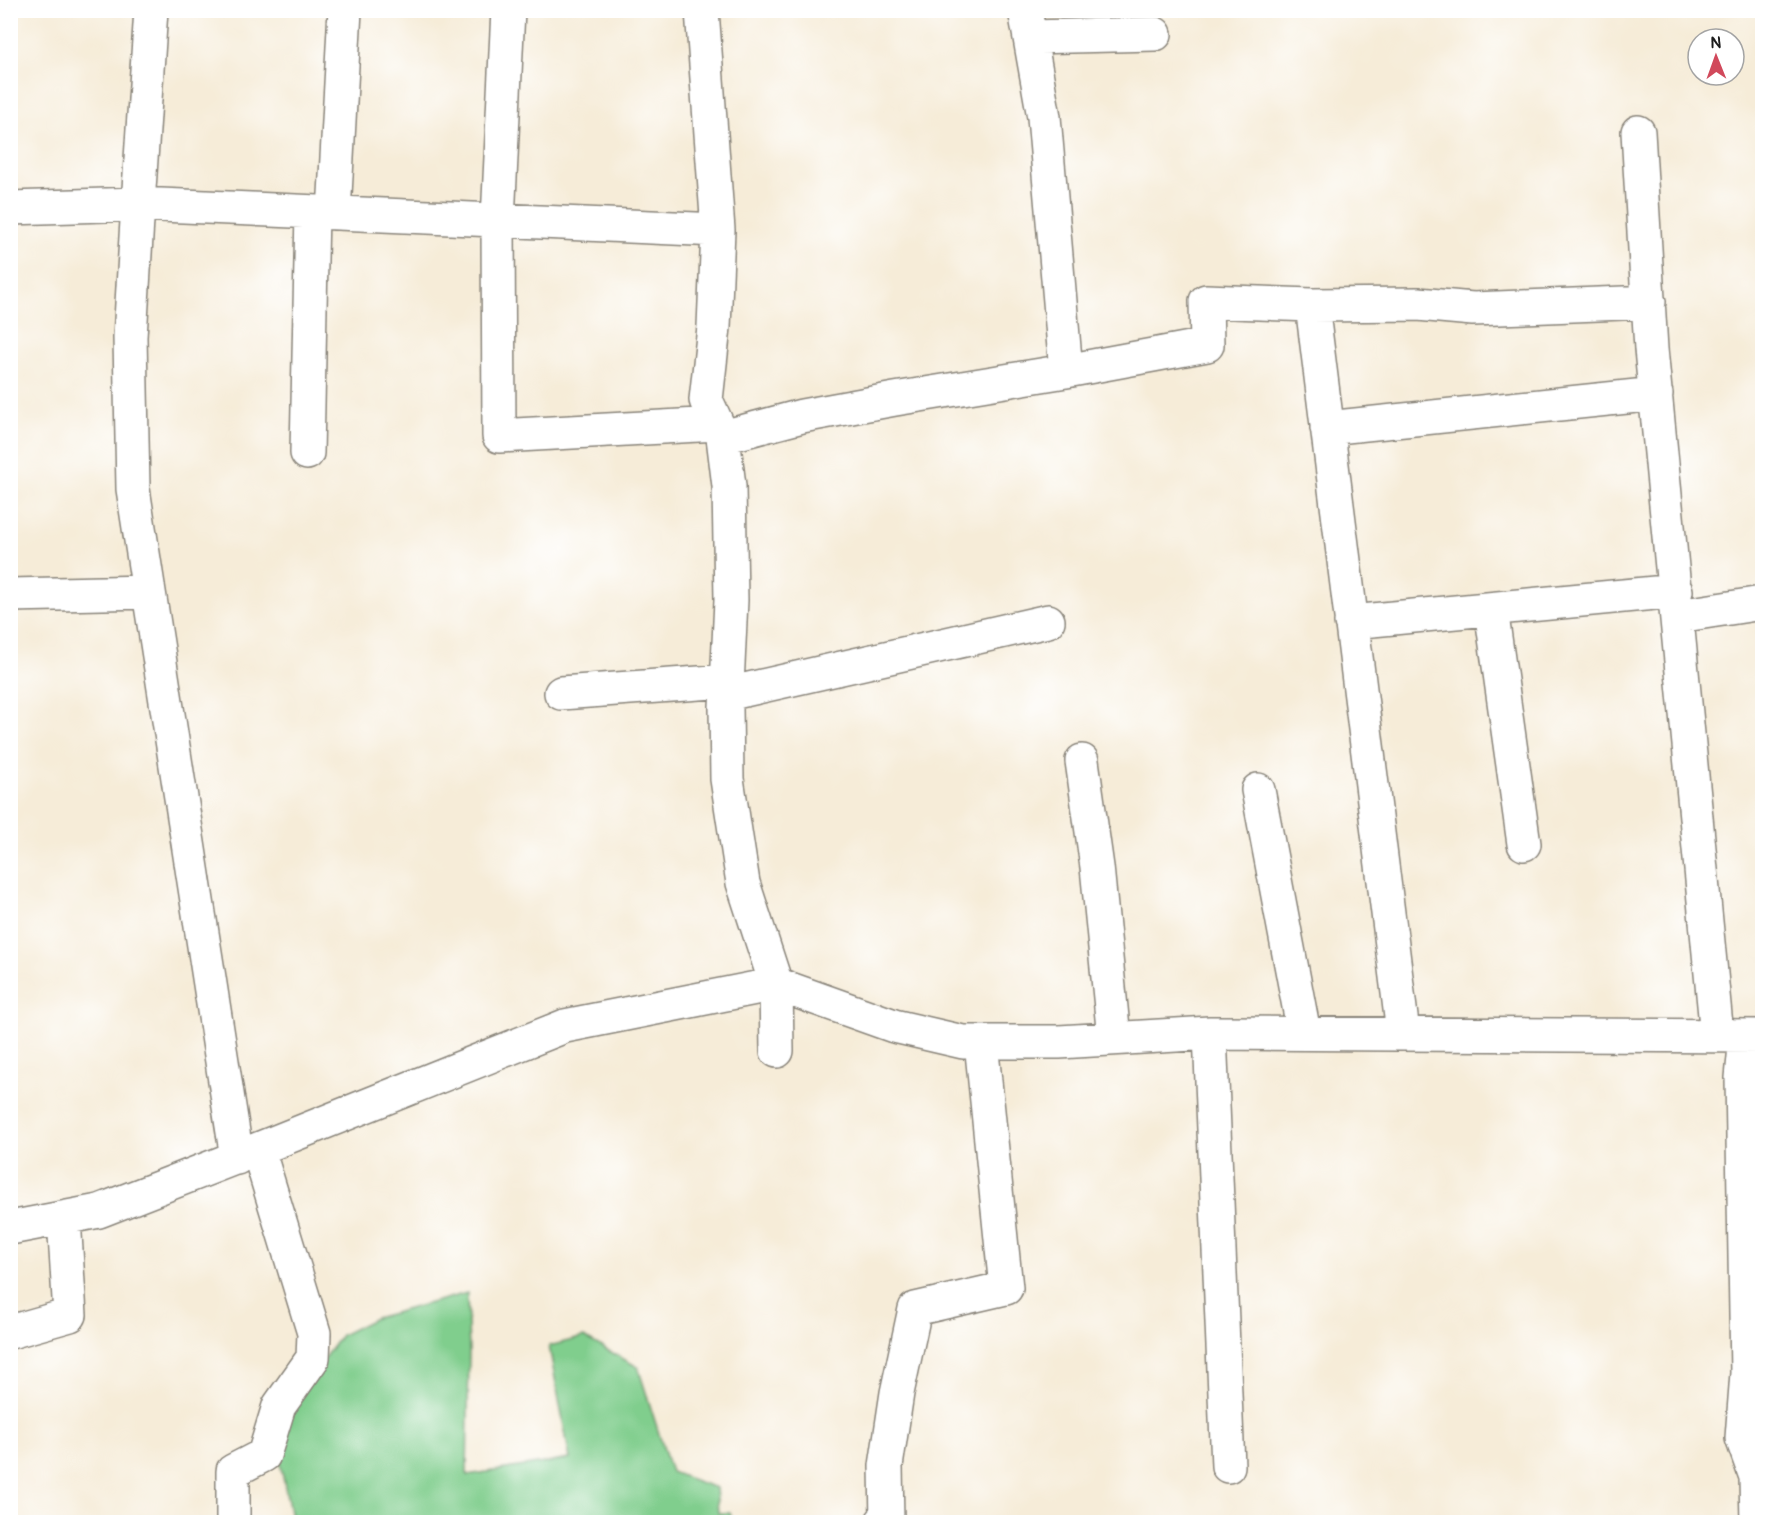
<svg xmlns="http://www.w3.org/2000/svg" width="1773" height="1533" font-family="Pangolin,sans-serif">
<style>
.green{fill:#80ce8d;stroke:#4e7554;stroke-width:1.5}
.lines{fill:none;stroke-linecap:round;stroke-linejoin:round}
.street-casing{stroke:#89847a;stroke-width:36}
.street{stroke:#fff;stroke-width:33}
</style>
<rect width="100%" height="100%" fill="#fff"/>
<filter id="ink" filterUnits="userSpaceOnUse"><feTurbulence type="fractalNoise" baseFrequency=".0167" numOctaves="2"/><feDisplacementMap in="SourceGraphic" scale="12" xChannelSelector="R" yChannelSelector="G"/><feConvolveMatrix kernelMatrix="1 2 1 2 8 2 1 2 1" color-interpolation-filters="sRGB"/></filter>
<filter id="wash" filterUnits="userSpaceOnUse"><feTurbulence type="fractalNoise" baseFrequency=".008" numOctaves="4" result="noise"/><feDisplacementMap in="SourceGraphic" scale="24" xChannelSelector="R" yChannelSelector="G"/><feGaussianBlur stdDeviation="1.35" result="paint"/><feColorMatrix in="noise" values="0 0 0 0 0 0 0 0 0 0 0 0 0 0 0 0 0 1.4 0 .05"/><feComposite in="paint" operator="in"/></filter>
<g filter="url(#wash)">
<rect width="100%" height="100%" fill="#f6ecd8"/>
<path class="green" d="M467,1293L469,1351L467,1475L570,1459L549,1346L584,1337L638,1367L671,1472L716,1488L718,1513H730L733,1522H292L279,1457L292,1397L313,1373L341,1335L375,1318Z"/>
</g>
<g filter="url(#ink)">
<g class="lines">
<g class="street-casing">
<path id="street" d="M151,10L138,204L718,230
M508,10L498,220L499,436L717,424
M702,10L718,230L714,327L706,400L723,437L729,486L731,600L726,707L727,779L743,883L776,984L777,1051
M1030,37L1155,34
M1638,132L1651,349L1717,1036
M10,208L138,204L130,337L133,489L237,1158
M334,213L345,10
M1066,371L1207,345L1206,301L1312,305
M1327,428L1656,394
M723,437L802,416L895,399L1066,371L1044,117L1025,10
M307,453L312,212
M10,595L149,592
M1491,609L1524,844
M1678,616L1762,603
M1351,622L1676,591
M561,693L727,681
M727,694L1048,621
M1082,761L1097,867L1114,1038
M1258,790L1304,1033
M1210,1033L1228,1466
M1403,1033L1312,305L1418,304L1473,309L1649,302
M1746,1036L1742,1078L1747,1373L1742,1438L1756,1477L1757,1522
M10,1228L99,1211L258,1149L565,1026L776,984L894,1026L963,1042H1059L1210,1033L1762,1036
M10,1332L70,1315L64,1218
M233,1522V1471L264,1455L279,1406L313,1358L314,1333L258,1149
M882,1522H887L886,1466L897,1393L915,1309L1006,1288L981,1042"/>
</g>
<use href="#street" class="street"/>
</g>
</g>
<rect width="1773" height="1533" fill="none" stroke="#fff" stroke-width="36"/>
<g transform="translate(1716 57) rotate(359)"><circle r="28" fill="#ffffff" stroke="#a4a4a4" stroke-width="1.5"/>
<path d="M0-4.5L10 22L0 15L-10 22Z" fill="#d1495b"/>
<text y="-9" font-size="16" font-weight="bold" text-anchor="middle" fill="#1c1c1c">N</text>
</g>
</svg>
